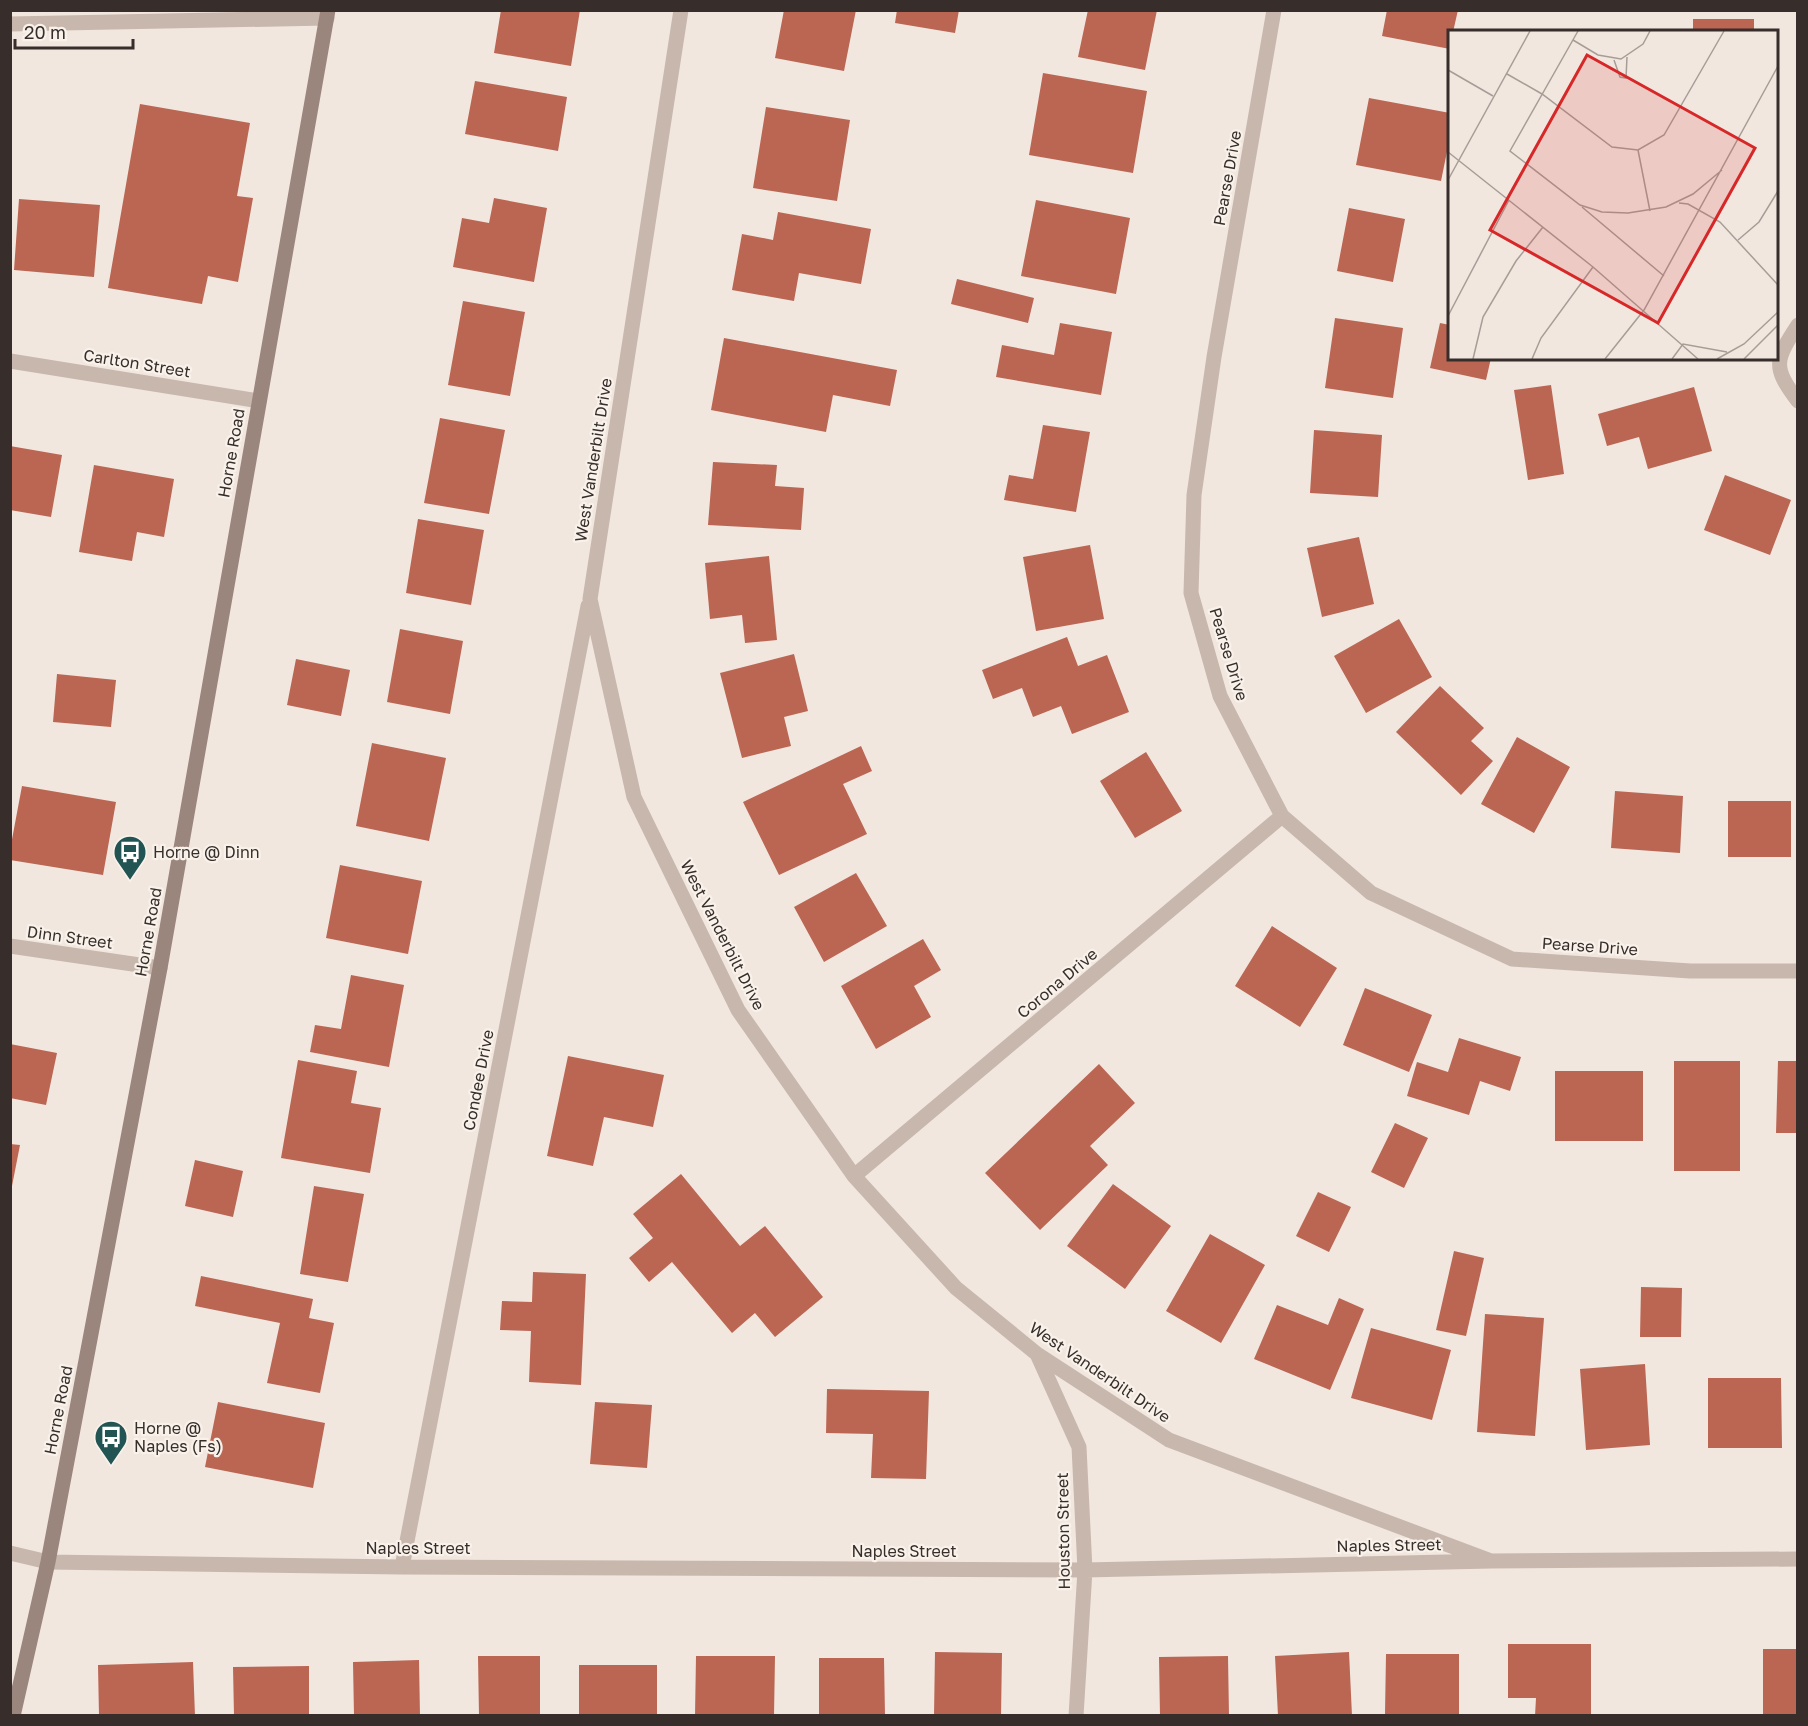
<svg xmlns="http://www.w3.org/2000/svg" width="1808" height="1726" font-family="'Golos Text',sans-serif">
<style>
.building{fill:#bb6553}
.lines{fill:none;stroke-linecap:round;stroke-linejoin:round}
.minor{stroke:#c8b7ac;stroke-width:15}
.secondary{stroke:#9b867d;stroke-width:15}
.labels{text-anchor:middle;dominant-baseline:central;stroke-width:4.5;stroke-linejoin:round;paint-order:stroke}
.street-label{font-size:16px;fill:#372d2a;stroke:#f8f2eb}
.poi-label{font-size:16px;fill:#372d2a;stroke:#f8f2eb;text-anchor:start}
.inset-road{fill:none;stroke:#a79d97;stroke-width:1.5}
.view{fill:#d62828;fill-opacity:0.15;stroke:#d62828;stroke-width:3}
.inset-edge{fill:none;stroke:#372d2a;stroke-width:3}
</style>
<rect width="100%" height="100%" fill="#f1e7df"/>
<path class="building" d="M501,10H580L571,66L494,53Z
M784,10H856L844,71L775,58Z
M897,10H959L955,33L895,23Z
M1088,10H1157L1145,70L1078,57Z
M1387,10H1458L1453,32H1450V49L1382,36Z
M1693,19H1754V32H1693Z
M1043,73L1147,91L1133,173L1029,155Z
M475,81L567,97L558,151L465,134Z
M1369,98L1450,113V137L1441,181L1356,165Z
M140,104L250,123L237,196L253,198L238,282L208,276L202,304L108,288Z
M766,107L850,120L837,201L753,188Z
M494,198L547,208L534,282L453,267L462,218L489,223Z
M19,199L100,205L94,277L14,270Z
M1036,200L1130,218L1116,294L1021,276Z
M1349,208L1405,219L1393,282L1337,271Z
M778,212L871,229L861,284L799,273L794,301L732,290L742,234L773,240Z
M957,279L1034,298L1028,323L951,304Z
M463,301L525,312L510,396L448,385Z
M1335,318L1403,328L1393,398L1325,388Z
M1060,323L1112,332L1101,395L996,377L1002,345L1054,355Z
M1440,323L1450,325V358H1491L1486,380L1430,368Z
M724,338L897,370L890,406L833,395L826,432L711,410Z
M1551,385L1564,474L1528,480L1514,390Z
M1694,387L1712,451L1648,469L1639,437L1607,446L1598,414Z
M440,418L505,430L489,514L424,503Z
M1043,425L1090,432L1076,512L1004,500L1009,475L1033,479Z
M1314,430L1382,435L1378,497L1310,493Z
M10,446L62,455L51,517L10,510Z
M713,462L777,465L775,486L804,488L801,530L708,525Z
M94,465L174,479L164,537L137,532L132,561L79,552Z
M1725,475L1791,500L1770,555L1704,530Z
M418,519L484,530L471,605L406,593Z
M1359,537L1374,604L1322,617L1307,548Z
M1090,545L1104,619L1036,631L1023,557Z
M769,556L777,640L745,643L742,615L710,619L705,563Z
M1399,619L1432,677L1366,713L1334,656Z
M400,629L463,641L450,714L387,702Z
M1067,637L1078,666L1107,655L1129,712L1072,734L1061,706L1033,717L1022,688L993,699L982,670Z
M794,654L808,711L784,717L791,746L742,758L720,673Z
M296,659L350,670L341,716L287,705Z
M57,674L116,680L111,727L53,722Z
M1440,686L1484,728L1471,741L1493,761L1461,795L1396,732Z
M1517,737L1570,767L1534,833L1481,804Z
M372,743L446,758L429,841L356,826Z
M861,746L872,771L843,784L867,834L779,875L743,802Z
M1146,752L1182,811L1135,838L1100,781Z
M22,786L116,802L103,875L10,860V850Z
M1615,791L1683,796L1680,853L1611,848Z
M1728,801H1791V857H1728Z
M340,865L422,881L408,954L326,938Z
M856,873L887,926L824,962L794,907Z
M1272,926L1337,968L1300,1027L1235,986Z
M923,939L941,970L914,986L931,1017L876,1049L841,986Z
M351,975L404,985L389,1067L310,1052L315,1025L341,1029Z
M1365,988L1432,1015L1409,1072L1343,1045Z
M1459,1038L1521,1057L1510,1091L1480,1081L1469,1115L1407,1096L1417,1062L1448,1072Z
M10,1044L57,1053L46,1105L10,1098Z
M568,1056L664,1075L653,1127L604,1117L593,1166L547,1156Z
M298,1060L357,1071L351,1103L381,1108L370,1173L281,1158Z
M1674,1061H1740V1171H1674Z
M1778,1061H1798V1133H1776Z
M1099,1064L1135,1103L1090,1146L1108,1165L1040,1230L985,1173Z
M1555,1071H1643V1141H1555Z
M1395,1123L1428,1138L1404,1188L1371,1172Z
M10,1144L20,1145L12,1186L10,1185Z
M195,1160L243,1171L233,1217L185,1206Z
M681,1174L740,1246L765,1226L823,1297L775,1337L755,1313L732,1333L672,1262L649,1282L629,1258L653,1238L633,1214Z
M1113,1184L1171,1226L1125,1289L1067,1246Z
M314,1186L364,1194L348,1282L300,1274Z
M1318,1192L1351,1207L1329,1252L1296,1236Z
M1210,1234L1265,1265L1221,1343L1166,1311Z
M1454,1251L1484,1258L1466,1336L1436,1330Z
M533,1272L586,1274L581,1385L529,1382L531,1331L500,1330L502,1301L532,1302Z
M201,1276L313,1299L309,1318L334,1323L320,1393L267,1383L280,1323L195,1306Z
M1641,1287L1682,1288L1681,1337H1640Z
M1339,1298L1364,1309L1330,1390L1254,1359L1277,1305L1328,1325Z
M1485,1314L1544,1318L1535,1436L1477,1432Z
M1371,1328L1451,1350L1432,1420L1351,1398Z
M1645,1364L1650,1445L1586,1450L1580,1369Z
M1708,1378H1781L1782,1448H1708Z
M827,1389L929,1391L926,1479L871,1478L873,1434L826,1433Z
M218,1402L325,1423L313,1488L205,1467Z
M595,1402L652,1405L647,1468L590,1464Z
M1508,1644H1591V1716H1535L1536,1698H1508Z
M1763,1649H1798V1716H1763Z
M935,1652L1002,1653L1001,1716H934Z
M1349,1652L1352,1716H1278L1275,1656Z
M1386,1654H1459V1716L1385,1714Z
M478,1656H540V1716H479Z
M696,1656H775L774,1716H695Z
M1228,1656L1229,1716H1160L1159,1657Z
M819,1658H884L885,1716H819Z
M419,1660L420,1716H354L353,1662Z
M193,1662L195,1716H99L98,1665Z
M579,1665H657V1716H579Z
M309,1666V1716H234L233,1667Z"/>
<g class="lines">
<path class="minor" d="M681,10L590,599L634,797L738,1010L854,1176L956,1288L1037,1354L1169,1440L1491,1561
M1274,10L1214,357L1194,495L1191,593L1220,696L1282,816L1371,893L1512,959L1690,971H1798
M10,24L327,18
M1798,325C1775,360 1772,367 1798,401
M10,361L259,401
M10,946L160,968
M854,1176L1282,816
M1037,1354L1079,1447L1085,1570L1076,1716
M10,1553L48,1562L402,1567L1085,1570L1491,1561L1798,1559
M402,1567L588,606"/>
<path class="secondary" d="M13,1716L48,1562L160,968L328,10"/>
</g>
<defs>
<g id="bus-pin" transform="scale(1.725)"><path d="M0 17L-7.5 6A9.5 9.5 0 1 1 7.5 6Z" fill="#235454" stroke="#f8f2eb"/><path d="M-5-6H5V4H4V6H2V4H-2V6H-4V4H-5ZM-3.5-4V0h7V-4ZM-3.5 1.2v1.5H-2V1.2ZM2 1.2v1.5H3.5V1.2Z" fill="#fff"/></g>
</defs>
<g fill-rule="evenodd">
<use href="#bus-pin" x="130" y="852"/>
<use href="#bus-pin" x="111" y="1437"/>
</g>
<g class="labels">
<g class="street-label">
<text transform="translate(1227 178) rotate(-80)">Pearse Drive</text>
<text transform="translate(137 363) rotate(9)">Carlton Street</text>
<text transform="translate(231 453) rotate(-80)">Horne Road</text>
<text transform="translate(593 460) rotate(-81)">West Vanderbilt Drive</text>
<text transform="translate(1229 654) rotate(73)">Pearse Drive</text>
<text transform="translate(148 932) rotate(-80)">Horne Road</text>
<text transform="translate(723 935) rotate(63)">West Vanderbilt Drive</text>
<text transform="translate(70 937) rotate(8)">Dinn Street</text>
<text transform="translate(1590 946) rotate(4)">Pearse Drive</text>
<text transform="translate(1057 983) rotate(-40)">Corona Drive</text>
<text transform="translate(478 1080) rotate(-79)">Condee Drive</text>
<text transform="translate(1100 1372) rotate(34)">West Vanderbilt Drive</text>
<text transform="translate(58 1410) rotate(-79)">Horne Road</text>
<text transform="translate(1063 1531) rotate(-91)">Houston Street</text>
<text transform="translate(1389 1545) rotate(-1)">Naples Street</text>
<text x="418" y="1548">Naples Street</text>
<text x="904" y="1551">Naples Street</text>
</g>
<g class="poi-label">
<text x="153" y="852">Horne @ Dinn</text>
<text x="134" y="1428">Horne @<tspan x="134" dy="18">Naples (Fs)</tspan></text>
</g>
</g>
<g transform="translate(1448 30)">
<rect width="330" height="330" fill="#f1e7df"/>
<path class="inset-road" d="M130,1L62,121L132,175L154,182L180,183L218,177L245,164L274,140M125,10L150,25L173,29L195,14L202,1M166,30L172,47L178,48L179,27M0,40L45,66M59,44L94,64L164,117L190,120L216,105L276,1M190,120L202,181M0,122L145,237L250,329M0,150L82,1M231,173L240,174L272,192L330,255M134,177L216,246M290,210L311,192L330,161M0,286L61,170M25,329L35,287L68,231L95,197M84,329L93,308L145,237M157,329L196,280L330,36M224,329L235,314L279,322M269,329L296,314L330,282M296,329L330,295"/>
<path class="view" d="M139,25L307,118L210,293L42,200Z"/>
<rect width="330" height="330" class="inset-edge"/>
</g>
<rect width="1808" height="1726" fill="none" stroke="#372d2a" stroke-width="24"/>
<path d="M15 39v9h118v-9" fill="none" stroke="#372d2a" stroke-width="3"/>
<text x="24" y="39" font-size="18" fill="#372d2a" stroke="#f8f2eb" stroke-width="4.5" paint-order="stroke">20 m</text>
</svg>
